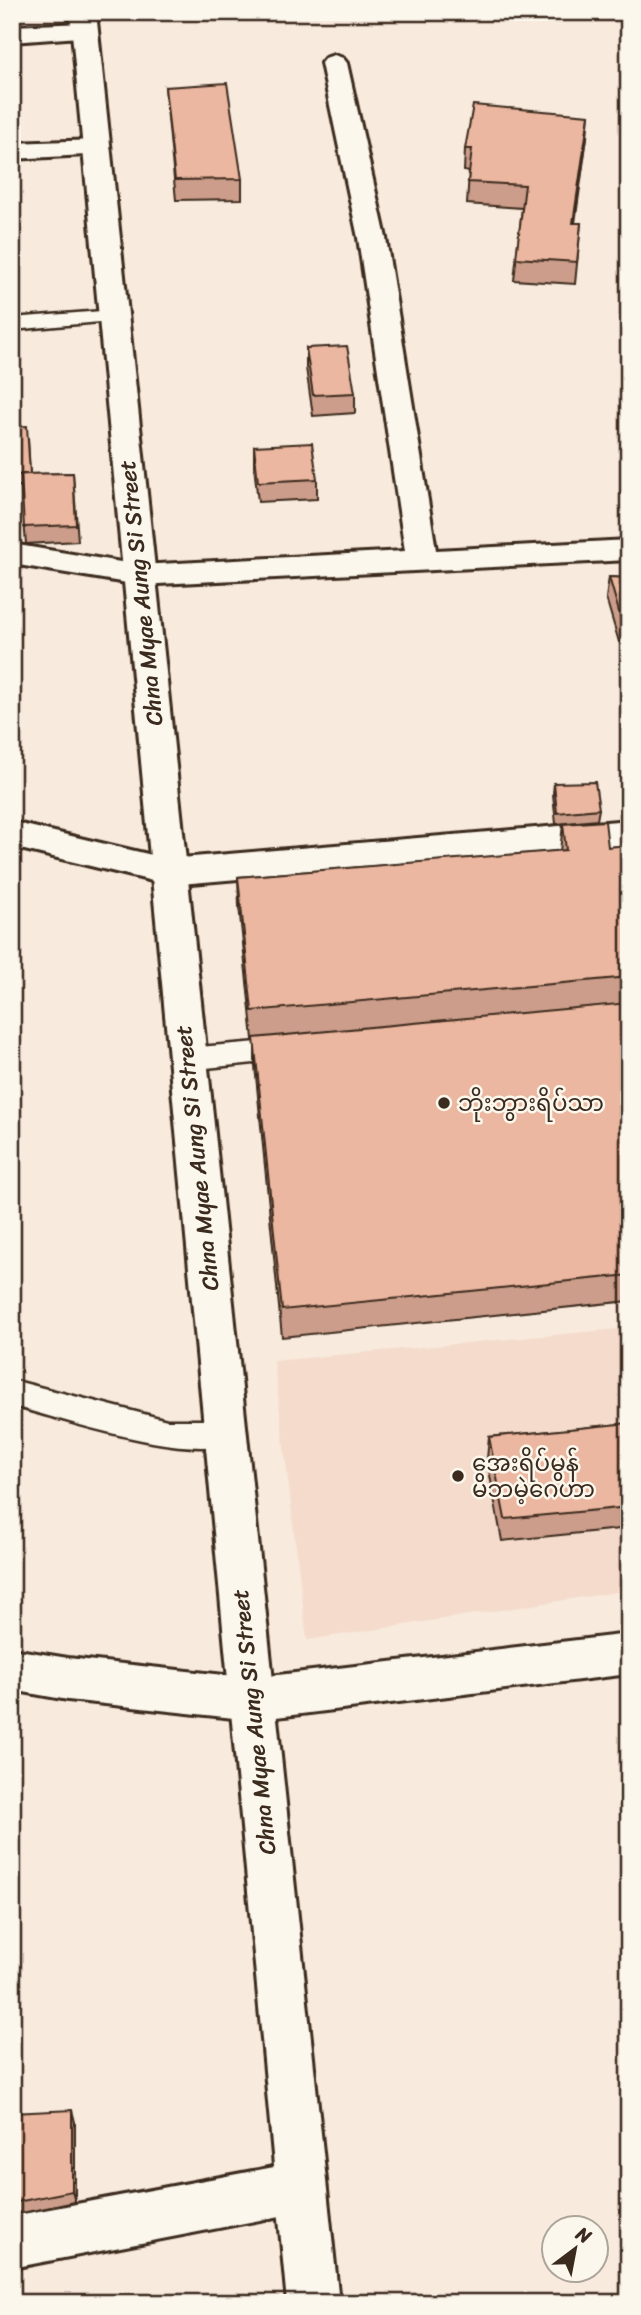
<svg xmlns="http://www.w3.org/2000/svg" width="641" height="2315" font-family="Sriracha,'Noto Sans Myanmar',sans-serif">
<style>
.built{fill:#f4dbcb}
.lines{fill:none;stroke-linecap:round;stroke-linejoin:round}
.lane-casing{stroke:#3b2a1e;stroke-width:5}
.street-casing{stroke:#3b2a1e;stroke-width:6}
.secondary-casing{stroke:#3b2a1e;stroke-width:6}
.path{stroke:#3b2a1e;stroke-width:3.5;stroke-dasharray:5 3.5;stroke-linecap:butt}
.lane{fill:#fbf7ec;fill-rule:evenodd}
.street{fill:#fbf7ec;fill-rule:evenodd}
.secondary{fill:#fbf7ec;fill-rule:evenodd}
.wall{fill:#cb9d8a;stroke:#3b2a1e;stroke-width:2}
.shaded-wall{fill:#a58070;stroke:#3b2a1e;stroke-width:2}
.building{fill:#ecb7a0;stroke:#3b2a1e;stroke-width:2}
.poi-dot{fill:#3b2a1e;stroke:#fbf7ec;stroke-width:2.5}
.labels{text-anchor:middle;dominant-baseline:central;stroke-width:5;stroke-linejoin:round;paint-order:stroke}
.street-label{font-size:23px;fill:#3b2a1e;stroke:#fbf7ec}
.poi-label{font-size:23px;fill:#3b2a1e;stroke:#fbf7ec;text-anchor:start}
</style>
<rect width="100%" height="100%" fill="#f8eadd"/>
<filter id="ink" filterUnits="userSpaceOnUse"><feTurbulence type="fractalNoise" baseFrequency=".0143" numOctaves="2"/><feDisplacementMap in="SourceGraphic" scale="14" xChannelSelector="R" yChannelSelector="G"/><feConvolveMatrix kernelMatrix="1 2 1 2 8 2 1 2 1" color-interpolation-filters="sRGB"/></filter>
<g filter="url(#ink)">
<path class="built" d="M629,1328V1590L307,1640L274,1361Z"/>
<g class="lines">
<g class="lane-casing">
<path id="lane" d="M115,310L122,312L125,316L122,320L12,330V318Z
M293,1039L303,1042L307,1049L303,1056L293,1059L187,1070L177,1066L173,1059L177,1052L187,1048Z
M12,1380L167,1420H225L236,1424L240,1433L236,1442C183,1461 68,1420 12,1406Z"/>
</g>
<g class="street-casing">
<path id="street" d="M84,23L93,26L97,31L93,36L12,42V26Z
M334,55L343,58L347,63L386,238L436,550L629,540V560L139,585L12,564V544L139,565L405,551L358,238L321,63L325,58Z
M96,140L105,142L109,148L105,154L12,159V143Z
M629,820V845L169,885L12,847V822L169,859Z
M629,1634V1674L252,1720L68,1700L12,1690V1649L68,1658L252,1678Z
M301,2162L319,2169L326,2187L319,2205L301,2212L12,2268V2216Z"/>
</g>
<g class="secondary-casing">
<path id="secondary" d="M70,12H96L339,2303H287Z"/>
</g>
<path class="path" d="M624,324L629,339"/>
<use href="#lane" class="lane"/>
<use href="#street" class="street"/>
<use href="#secondary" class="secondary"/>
</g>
<path class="wall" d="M165,87L242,179V199L176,200Z
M587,137L575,223H581L575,284L514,280L522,208L467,204L469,172L464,171L465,149Z
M306,348L355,393V413L313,416L306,368Z
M12,427L28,437L30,474L73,473L78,541L26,544L21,486L12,487Z
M254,446L317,479V499L258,502L254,466Z
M609,577L629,578V642H619L606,598Z
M554,783L599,809L597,820L556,824L553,794Z
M563,824L608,847L629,845V1301L282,1337L255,1066V1039H253L239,906L238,877L560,851Z
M629,1423V1528L502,1541L487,1459L489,1437Z
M12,2113L75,2122V2202L12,2215Z"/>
<path class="shaded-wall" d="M589,115L587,137L571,245L573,223Z
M72,2110L75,2122V2202L72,2191Z"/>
<path class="building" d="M227,83L242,179L175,180L165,87Z
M473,105L589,115L573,223H581L577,262L516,258L525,185L468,182L472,149H465Z
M347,346L355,393L313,395L306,348Z
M27,426L30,474L12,475V427Z
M312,443L317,479L258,482L254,446Z
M73,473L76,525L24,527L21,474Z
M609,577L629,578V622H622Z
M595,782L599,809L557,813L554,783Z
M605,821L608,847L629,845V977L252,1011L238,877L566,850L563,824Z
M629,1003V1275L282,1310L254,1038Z
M629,1423V1507L505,1519L489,1437Z
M72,2110V2191L12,2203V2113Z"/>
</g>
<g class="poi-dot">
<circle cx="444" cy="1103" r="7"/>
<circle cx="458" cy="1476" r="7"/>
</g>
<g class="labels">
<g class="street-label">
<text transform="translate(141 593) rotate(-96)">Chna Myae Aung Si Street</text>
<text transform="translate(197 1158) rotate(-96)">Chna Myae Aung Si Street</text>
<text transform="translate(254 1722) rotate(-96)">Chna Myae Aung Si Street</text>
</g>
<g class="poi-label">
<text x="458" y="1103">ဘိုးဘွားရိပ်သာ</text>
<text x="472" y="1463">အေးရိပ်မွန်<tspan x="472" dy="26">မိဘမဲ့ဂေဟာ</tspan></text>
</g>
</g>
<rect width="641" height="2315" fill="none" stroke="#fbf7ec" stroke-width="42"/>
<rect x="21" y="21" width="599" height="2273" fill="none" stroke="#3b2a1e" stroke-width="2.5" filter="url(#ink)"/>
<g transform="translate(575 2249) rotate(32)"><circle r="33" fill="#fbf7ec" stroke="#aea59a" stroke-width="2"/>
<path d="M0-5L12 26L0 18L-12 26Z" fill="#3b2a1e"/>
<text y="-10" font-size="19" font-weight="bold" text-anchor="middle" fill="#3b2a1e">N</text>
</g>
</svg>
